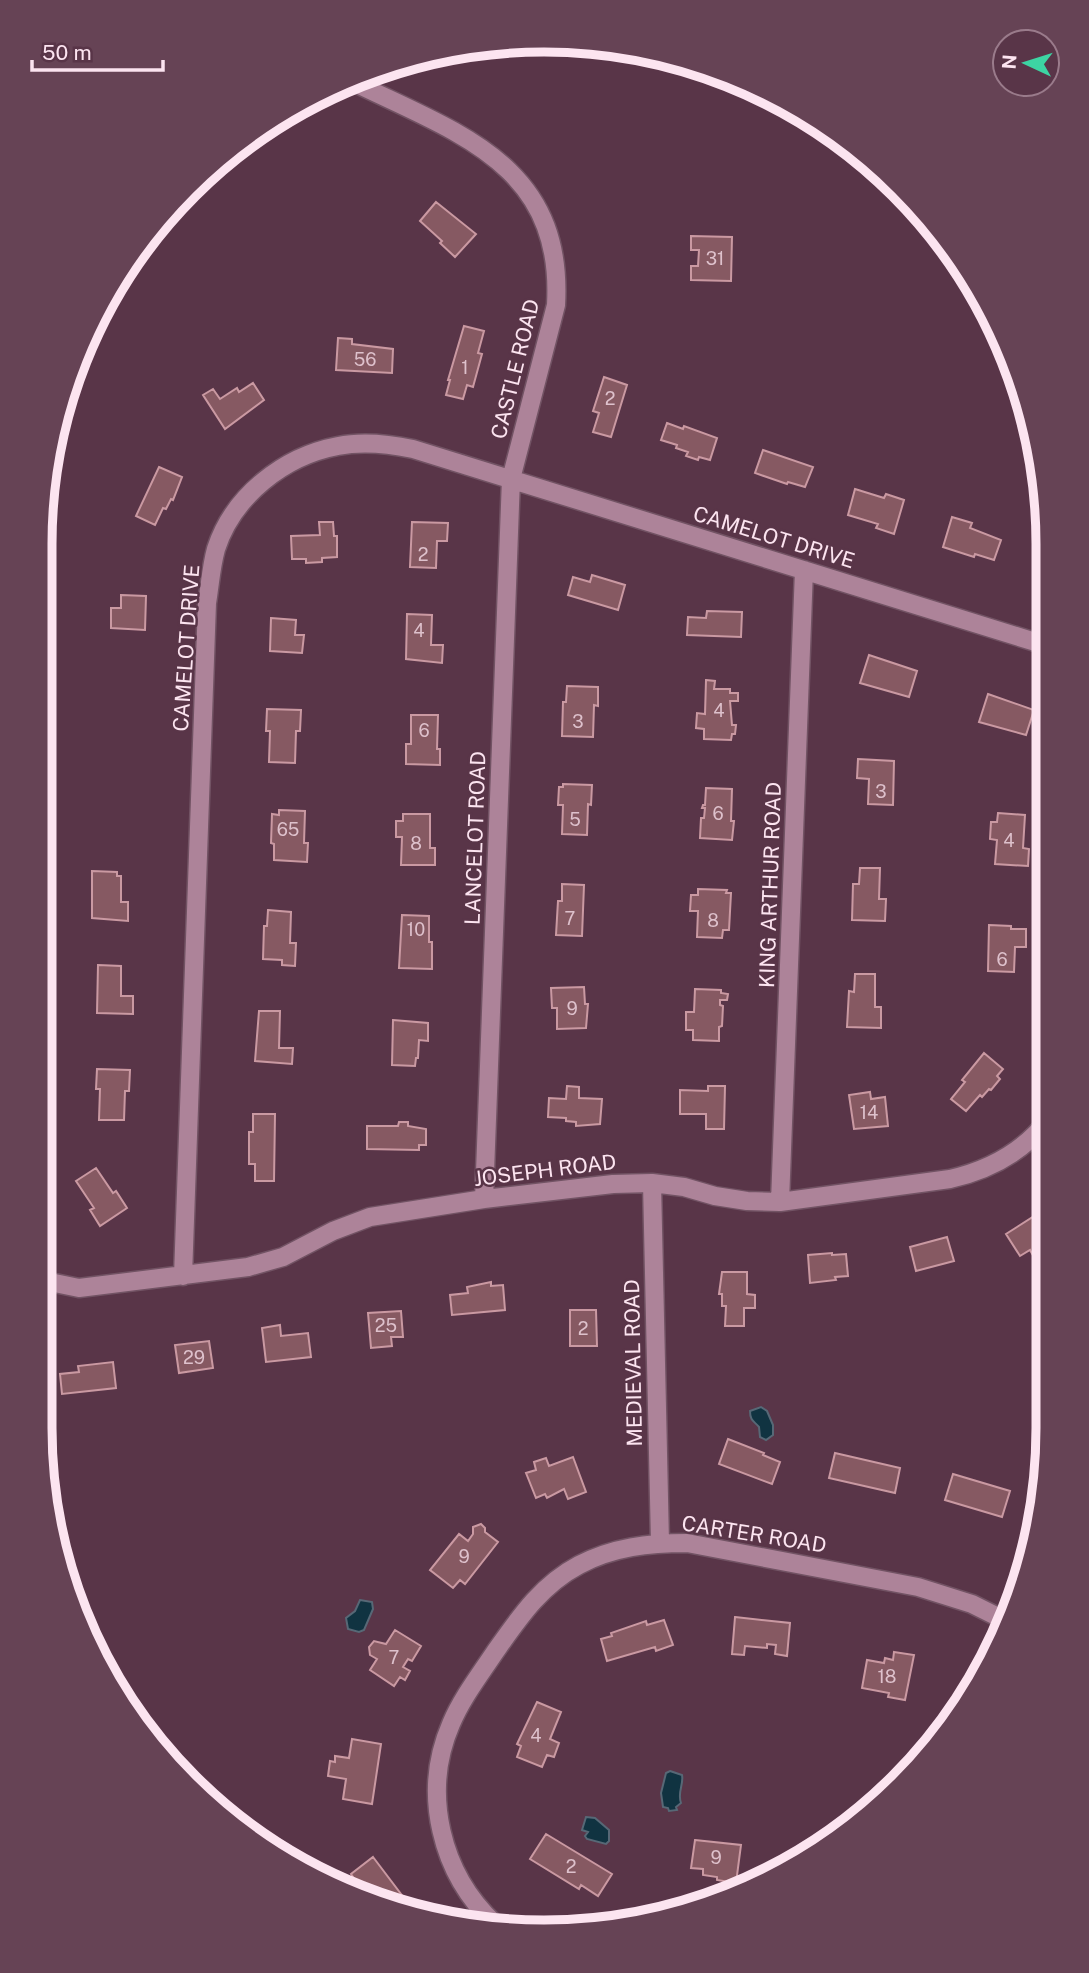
<svg xmlns="http://www.w3.org/2000/svg" width="1089" height="1973" font-family="'Public Sans',sans-serif">
<style>
.water{fill:#103341;stroke:#576876;stroke-width:2}
.building{fill:#865962;stroke:#ca99a2;stroke-width:2}
.lines{fill:none;stroke-linecap:round;stroke-linejoin:round}
.minor-casing{stroke:#725364;stroke-width:21}
.minor{stroke:#ad8399;stroke-width:18}
.labels{text-anchor:middle;dominant-baseline:central;stroke-width:5;stroke-linejoin:round;paint-order:stroke}
.number-label{font-size:18px;fill:#dec1cc}
.street-label{font-size:21px;fill:#fce4f0;stroke:#593548}
.rim{fill:none;stroke:#fce4f0;stroke-width:9}
</style>
<rect width="100%" height="100%" fill="#593548"/>
<path class="water" d="M761,1407L767,1411L773,1425V1435L766,1440L760,1437L759,1427C754,1421 750,1421 750,1411Z
M360,1600L372,1602L373,1609L364,1630L359,1632L348,1629L346,1618L355,1611Z
M670,1771L682,1775C684,1785 677,1792 681,1803L676,1807L677,1810L669,1811L668,1808L663,1807L661,1793L666,1773Z
M586,1817L595,1818L609,1830V1841L606,1844L587,1839L585,1836L588,1832L582,1830Z"/>
<path class="building" d="M436,202L476,234L455,257L440,243L442,241L420,221Z
M691,236L732,237L731,281L691,280V266H698L699,250H691Z
M464,326L484,331L478,353L482,354L473,387L467,385L463,399L446,395L450,380H448Z
M338,338L352,339V344L393,349L392,373L336,370Z
M604,377L627,385L611,437L593,432L599,413L593,411Z
M253,383L264,400L225,429L203,395L213,389L220,399L237,388L239,392Z
M667,423L683,429L684,426L717,438L710,460L699,457L698,460L686,456L688,452L676,448L677,445L661,440Z
M763,450L813,467L805,487L788,482L787,484L755,473Z
M159,467L182,477L173,500L171,499L166,509L163,508L155,525L136,516Z
M855,489L884,498L886,494L904,500L894,534L876,528L878,524L848,515Z
M952,517L972,523L970,528L1001,540L994,560L975,554L974,557L943,547Z
M319,522H333L334,536H337V557L322,558V562L306,563V559H292L291,536L320,535Z
M412,522L448,523L447,541H437L436,568L410,567Z
M592,575L625,585L618,610L568,595L573,577L590,582Z
M121,595L146,596L145,630L111,628V608H121Z
M707,611L742,612L741,637L687,635L688,617L706,618Z
M407,614L432,615L431,645H443L442,663L406,659Z
M271,618L296,620L295,635H304L302,653L270,651Z
M869,655L917,671L909,697L860,683Z
M706,680L715,681L714,689H730V693H738V701H730L732,725H736L735,734H732L731,740L704,739V729L696,728L697,713L705,714Z
M567,686L598,687V706L594,705L593,737L562,736L563,702H566Z
M988,694L1034,710L1026,735L979,722Z
M267,709L301,710L300,731H296L295,763L269,762L270,731H266Z
M411,715H438L437,749H440V765L406,764V744H411Z
M858,759L894,761L893,805L868,804L869,779L857,778Z
M563,784L592,785L591,805L588,804L587,835L562,834L563,805H558L559,787H563Z
M706,788L732,789L731,821H734L732,840L700,838L701,818H704L705,808H702L703,805H705Z
M279,810L305,811L304,843H308L307,862L274,860V844L271,843L272,814L279,815Z
M998,813L1025,815L1023,848L1029,849L1028,866L995,864L997,840L990,839L991,822H997Z
M403,814H430V848H435V865H401L402,837H396V821H403Z
M860,868H880L879,899H886L885,921L852,920L853,884H859Z
M92,871L117,872V876H121V902H128V921L92,918Z
M562,884L584,885L582,936L556,935L558,901H562Z
M698,889L727,890L726,893H731L729,930H723L722,938L697,937L698,911H690L691,895H698Z
M268,910L291,912L290,943H296L295,966L282,965V960L263,959L264,926H267Z
M402,915L429,916V942H432V969L399,968Z
M989,925L1011,926V929H1026V947H1015L1014,972L988,971Z
M98,965L121,966V996H133V1014L97,1013Z
M855,974H875V1007H881V1028L847,1027L849,991L854,992Z
M584,987L585,1004H588L586,1028L557,1029V1008H552L551,988Z
M695,989L721,990V993L728,994L727,1000H720V1005L723,1006L722,1026L719,1027V1041L693,1040V1030H686V1012H694Z
M259,1011H280L279,1048H293L292,1064L255,1061Z
M393,1020L428,1023V1041L419,1040L418,1058H416L415,1066L392,1065Z
M984,1053L1003,1069L997,1076L1000,1079L991,1090L989,1089L982,1097L980,1095L966,1111L951,1099L965,1082L962,1080Z
M97,1069L130,1070L129,1091H125L124,1120H99L100,1089H96Z
M567,1086L579,1087V1098L602,1099L600,1124L576,1126V1122L566,1121V1118L548,1117L549,1098L566,1099Z
M708,1086H725L724,1129H706V1114H680V1090L708,1091Z
M870,1092L871,1099L885,1097L888,1126L854,1129L849,1095Z
M253,1114H275L274,1181H255V1164H249V1132H253Z
M399,1122H408V1126L426,1129V1145H419V1150L367,1149V1126H398Z
M96,1168L113,1193L116,1191L127,1208L100,1226L90,1210L94,1208L76,1181Z
M1039,1213L1047,1226V1242L1043,1245L1047,1251L1035,1259L1030,1250L1020,1256L1006,1234Z
M947,1237L954,1261L916,1271L910,1247Z
M832,1253V1255L846,1254L848,1276L835,1277L836,1280L810,1283L808,1255Z
M722,1272H747V1294L755,1295V1308H744V1326H725L726,1306H722V1294H719Z
M491,1282V1286L503,1285L505,1310L452,1315L450,1295L468,1293L467,1287Z
M570,1310H596L597,1346H570Z
M401,1311L403,1337H391L392,1346L371,1348L368,1313Z
M280,1325L281,1336L308,1333L311,1357L266,1362L262,1328Z
M209,1341L213,1368L179,1373L175,1345Z
M113,1362L116,1388L62,1394L60,1374L79,1372L78,1366Z
M728,1439L764,1453L763,1455L780,1462L772,1484L719,1464Z
M835,1453L900,1468L895,1493L829,1478Z
M573,1457L586,1492L568,1499L564,1489L547,1498L545,1494L536,1498L526,1473L536,1470L534,1462L546,1458L549,1466Z
M953,1474L1010,1491L1002,1517L945,1500Z
M481,1524L485,1528V1532L498,1542L465,1584L460,1580L453,1588L430,1570L459,1534L468,1541L473,1534V1527Z
M735,1617L790,1623L787,1656L775,1654L776,1645L767,1644V1648L745,1646L744,1655L732,1654Z
M664,1620L673,1645L656,1651L655,1647L607,1661L601,1639L612,1636L611,1633L646,1621L647,1625Z
M395,1630L421,1646L412,1661L408,1659L403,1667L410,1671L405,1680L400,1677L394,1686L370,1670L377,1659L370,1655L369,1647L374,1641L386,1644Z
M894,1652L914,1655L905,1700L888,1697L889,1693L862,1688L867,1660L884,1663L885,1658L893,1660Z
M537,1702L561,1712L550,1739L559,1743L554,1757L547,1755L542,1767L517,1757L521,1746L517,1744Z
M352,1739L381,1744L372,1804L343,1799L346,1779L328,1776L330,1761L335,1762V1756L349,1758Z
M546,1834L612,1874L598,1896L581,1885L579,1889L530,1859Z
M695,1840L741,1845L736,1883L717,1880V1877L703,1875V1869L691,1868Z
M373,1857L407,1902L404,1905L411,1914L363,1892L351,1874Z"/>
<g class="lines">
<g class="minor-casing">
<path id="minor" d="M351,81C457,133 564,164 556,305L511,479L484,1199
M652,1183L660,1543
M780,1202L804,570
M183,1276L207,603C210,585 211,567 216,549C233,496 284,456 338,446C363,441 389,444 413,449L1045,645
M40,1280L79,1288L248,1267L283,1257L333,1231L370,1217L484,1199L613,1184L652,1183L684,1187L715,1196L747,1201L780,1202L950,1179C989,1170 1022,1153 1047,1121
M495,1924C441,1874 421,1793 451,1724C462,1698 479,1676 495,1652C519,1618 541,1585 579,1565C613,1547 649,1543 687,1543L918,1587L972,1604L1006,1621"/>
</g>
<use href="#minor" class="minor"/>
</g>
<g class="labels">
<g class="number-label">
<text x="715" y="258">31</text>
<text x="365" y="359">56</text>
<text x="465" y="367">1</text>
<text x="610" y="398">2</text>
<text x="423" y="554">2</text>
<text x="419" y="630">4</text>
<text x="719" y="710">4</text>
<text x="578" y="721">3</text>
<text x="424" y="730">6</text>
<text x="881" y="791">3</text>
<text x="718" y="813">6</text>
<text x="575" y="819">5</text>
<text x="288" y="829">65</text>
<text x="1009" y="840">4</text>
<text x="416" y="843">8</text>
<text x="570" y="918">7</text>
<text x="713" y="920">8</text>
<text x="416" y="929">10</text>
<text x="1002" y="959">6</text>
<text x="572" y="1008">9</text>
<text x="869" y="1112">14</text>
<text x="386" y="1325">25</text>
<text x="583" y="1328">2</text>
<text x="194" y="1357">29</text>
<text x="464" y="1556">9</text>
<text x="394" y="1657">7</text>
<text x="887" y="1676">18</text>
<text x="536" y="1735">4</text>
<text x="716" y="1857">9</text>
<text x="571" y="1866">2</text>
</g>
<g class="street-label">
<text transform="translate(515 369) rotate(-76)">CASTLE ROAD</text>
<text transform="translate(774 537) rotate(17)">CAMELOT DRIVE</text>
<text transform="translate(186 648) rotate(-86)">CAMELOT DRIVE</text>
<text transform="translate(475 838) rotate(-88)">LANCELOT ROAD</text>
<text transform="translate(770 885) rotate(-88)">KING ARTHUR ROAD</text>
<text transform="translate(545 1170) rotate(-7)">JOSEPH ROAD</text>
<text transform="translate(633 1363) rotate(-91)">MEDIEVAL ROAD</text>
<text transform="translate(754 1534) rotate(9)">CARTER ROAD</text>
</g>
</g>
<path d="M0 0H1089V1973H0ZM544 52H544A492 492 0 0 1 1036 544V1428A492 492 0 0 1 544 1920H544A492 492 0 0 1 52 1428V544A492 492 0 0 1 544 52Z" fill="#664355" fill-rule="evenodd"/>
<path class="rim" d="M544 52H544A492 492 0 0 1 1036 544V1428A492 492 0 0 1 544 1920H544A492 492 0 0 1 52 1428V544A492 492 0 0 1 544 52Z"/>
<g transform="translate(1026 63) rotate(274)"><circle r="33" fill="#593548" stroke="#9a7b8b" stroke-width="2"/>
<path d="M0-5L12 26L0 18L-12 26Z" fill="#3dd4a3"/>
<text y="-10" font-size="19" font-weight="bold" text-anchor="middle" fill="#fce4f0">N</text>
</g>
<path d="M32 60v10h131v-10" fill="none" stroke="#fce4f0" stroke-width="3.5"/>
<text x="42" y="60" font-size="21" fill="#fce4f0" stroke="#593548" stroke-width="5" paint-order="stroke">50 m</text>
</svg>
